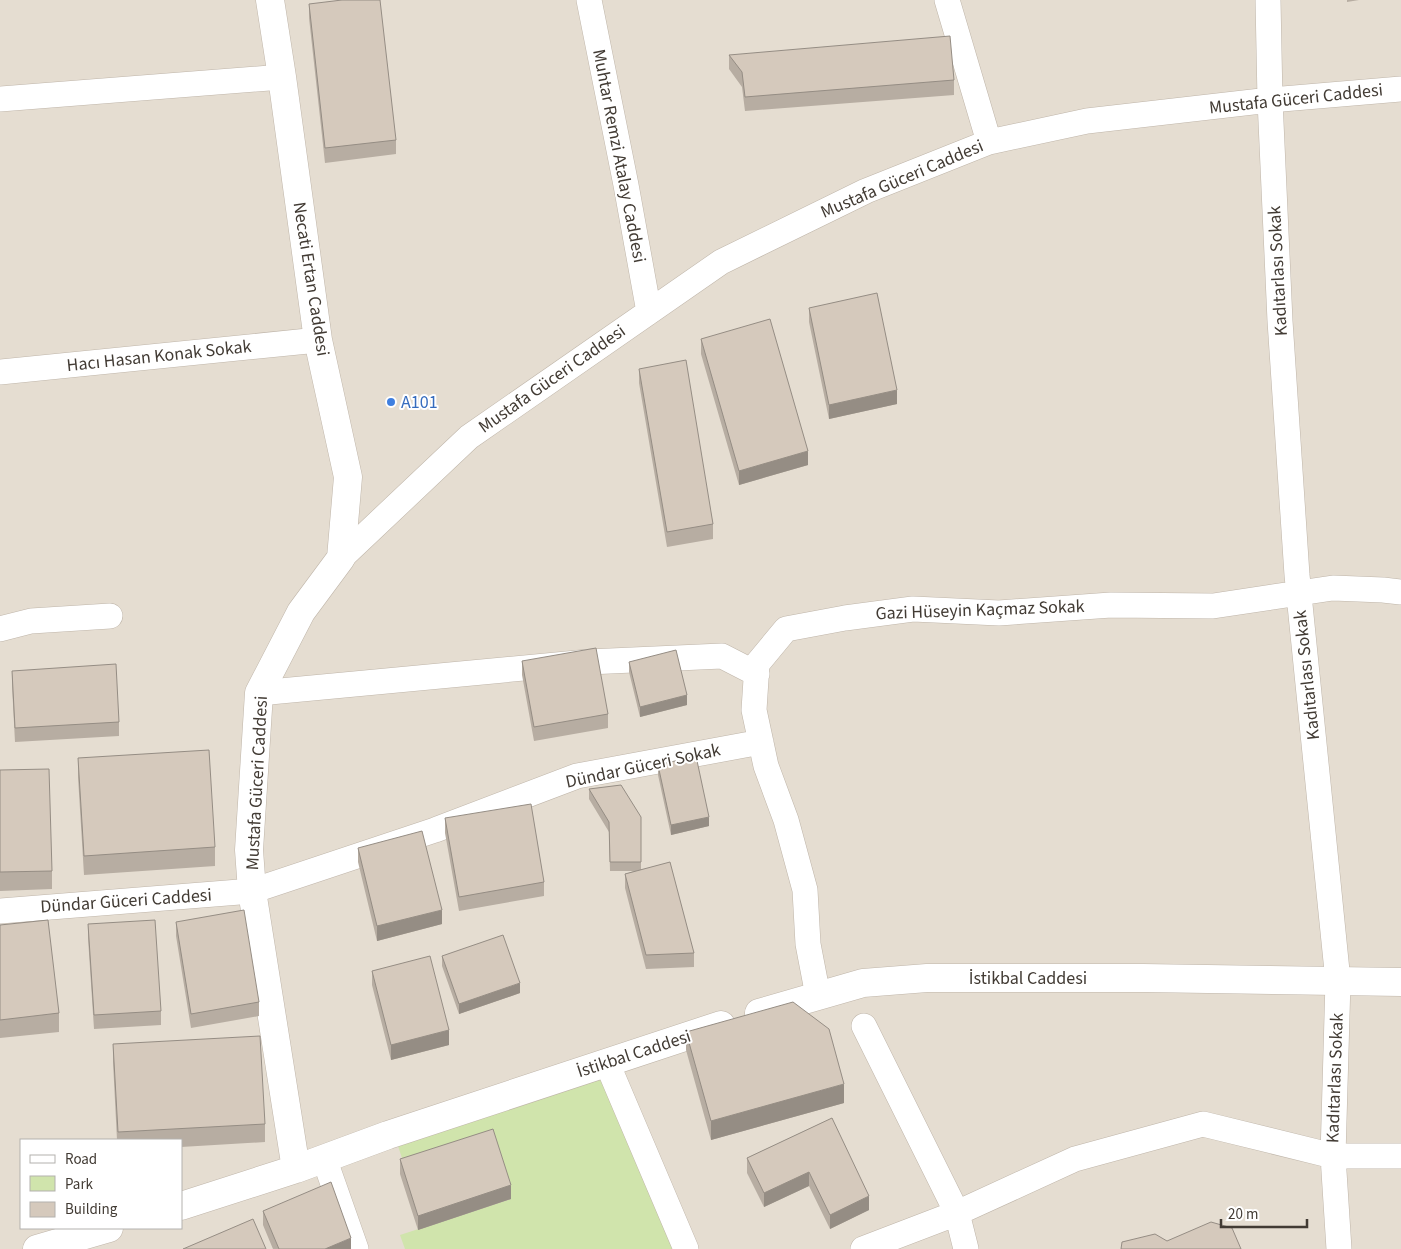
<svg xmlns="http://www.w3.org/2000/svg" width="1401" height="1249" font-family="'Source Sans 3',sans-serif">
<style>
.residential{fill:#e5ddd1;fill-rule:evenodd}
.green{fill:#d0e4ac}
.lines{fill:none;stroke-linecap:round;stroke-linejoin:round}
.minor-casing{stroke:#bfb5a9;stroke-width:26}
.tertiary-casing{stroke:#bfb5a9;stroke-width:29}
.minor{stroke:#fff;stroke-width:25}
.tertiary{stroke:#fff;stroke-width:28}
.wall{fill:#b7ada2}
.shaded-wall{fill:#958d84}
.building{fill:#d5c9bc;stroke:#958d84}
.shop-dot{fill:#3f7fe0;stroke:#fff;stroke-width:2}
.labels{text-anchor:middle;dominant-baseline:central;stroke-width:4;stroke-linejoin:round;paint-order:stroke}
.street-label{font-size:18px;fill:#423b34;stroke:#fff}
.shop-label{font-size:18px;fill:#366cbe;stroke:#fff;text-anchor:start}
</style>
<rect width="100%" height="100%" fill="#f1ece3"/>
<path class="residential" d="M0,0H1401V1249H0ZM21,1140H181V1228H21Z"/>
<path class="green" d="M620,1073L675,1249H405L400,1235L511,1199L405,1167L397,1143Z"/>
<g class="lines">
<g class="minor-casing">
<path id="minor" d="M589,0L626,185L649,312
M947,0L989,142
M1268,0L1270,100L1280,321L1297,575L1338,981L1333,1156L1339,1249
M0,99L282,77
M0,372L318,340
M341,558L469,437L721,262L866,191L989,142L1087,121L1270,100L1401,89
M0,629L31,621L110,616
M259,693L588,662L722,656L757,674
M0,911L252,891L435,830L577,776L761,742
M818,996L808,944L805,890L786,820L766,766L754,710L757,664L786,629L845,618L913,609L999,613L1111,605L1213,606L1333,588L1383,590L1401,592
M864,1026L957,1213L966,1249
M607,1063L686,1249
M324,1158L356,1249
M863,1249L957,1213L1075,1159L1203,1124L1333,1156H1401"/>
</g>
<g class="tertiary-casing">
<path id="tertiary" d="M270,0L282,77L318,340L348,477L341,558L301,612L259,693L249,850L252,891L296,1169
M759,1013L863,983L927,978H1143L1401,982
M181,1206L296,1169L388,1135L721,1025
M37,1249L109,1228"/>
</g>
<use href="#minor" class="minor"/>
<use href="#tertiary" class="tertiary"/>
</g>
<path class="wall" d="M1347,0H1359L1347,2Z
M309,4L396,140V154L325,163L309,18Z
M729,55L954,80V95L745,111L742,87L729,69Z
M809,308L897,404L829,419L809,322Z
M701,339L808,465L739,485L701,354Z
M639,369L713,524V539L667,547L639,383Z
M522,661L608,714V728L534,741L522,675Z
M629,662L687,705L640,717L629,672Z
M12,671L119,722V736L15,742L12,685Z
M78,758L215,847V866L84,875L78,777Z
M658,765L709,826L671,835L658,775Z
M0,770L52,871V889L0,891Z
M589,789L641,817V870L694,953V967L646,969L625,888V874L634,871H610L609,832L589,799Z
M445,818L544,882V896L459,911L445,833Z
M358,848L442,924L377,941L358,862Z
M176,922L259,1002V1016L191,1028L176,936Z
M88,924L161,1011V1025L94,1029L88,938Z
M0,925L59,1013V1032L0,1038Z
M442,956L520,993L459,1014L442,966Z
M372,971L449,1045L391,1060L372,985Z
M686,1032L844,1103L711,1140L686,1050Z
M113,1044L265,1124V1142L181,1147V1140H117L113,1062Z
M832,1118L869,1210L830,1229L809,1186L764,1207L747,1173V1158Z
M400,1159L511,1199L418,1230L400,1174Z
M263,1211L351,1249H273L263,1225Z"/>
<path class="shaded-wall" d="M897,390V404L829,419V405Z
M808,451V465L739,485V471Z
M687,695V705L640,717V707Z
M709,817V826L671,835V825Z
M442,910V924L377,941V926Z
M520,983V993L459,1014V1004Z
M449,1030V1045L391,1060V1045Z
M844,1084V1103L711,1140V1121Z
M809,1172V1186L764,1207V1193Z
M511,1185V1199L418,1230V1216Z
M869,1196V1210L830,1229V1215Z
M351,1238V1249H325Z"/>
<path class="building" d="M342,0H380L396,140L325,148L309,4Z
M950,36L954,80L745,97L742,72L729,55Z
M877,293L897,390L829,405L809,308Z
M770,319L808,451L739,471L701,339Z
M686,360L713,524L667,532L639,369Z
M596,648L608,714L534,727L522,661Z
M676,650L687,695L640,707L629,662Z
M116,664L119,722L15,728L12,671Z
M209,750L215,847L84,856L78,758Z
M696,756L709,817L671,825L658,765Z
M49,769L52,871L0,872V770Z
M621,785L641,817V862H610L609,822L589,789Z
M531,804L544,882L459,897L445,818Z
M422,831L442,910L377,926L358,848Z
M670,862L694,953L646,955L625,874Z
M244,910L259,1002L191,1014L176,922Z
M48,920L59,1013L0,1020V925Z
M155,920L161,1011L94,1015L88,924Z
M503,935L520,983L459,1004L442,956Z
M430,956L449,1030L391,1045L372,971Z
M793,1002L829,1029L844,1084L711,1121L686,1032Z
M260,1036L265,1124L118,1132L113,1044Z
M832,1118L869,1196L830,1215L809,1172L764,1193L747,1158Z
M493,1129L511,1185L418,1216L400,1159Z
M331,1182L351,1238L325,1249H279L263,1211Z
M253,1219L266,1249H183Z
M1211,1222L1232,1228L1241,1249H1121L1122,1242L1155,1234L1167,1241Z"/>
<circle class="shop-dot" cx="391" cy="402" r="5"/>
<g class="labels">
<g class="street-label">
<text transform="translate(1296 99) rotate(-6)">Mustafa Güceri Caddesi</text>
<text transform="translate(619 156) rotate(79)">Muhtar Remzi Atalay Caddesi</text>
<text transform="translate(902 179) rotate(-23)">Mustafa Güceri Caddesi</text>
<text transform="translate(1278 271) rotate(-93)">Kadıtarlası Sokak</text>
<text transform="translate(311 279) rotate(81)">Necati Ertan Caddesi</text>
<text transform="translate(159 356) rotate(-6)">Hacı Hasan Konak Sokak</text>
<text transform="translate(552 379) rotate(-35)">Mustafa Güceri Caddesi</text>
<text transform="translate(980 610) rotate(-2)">Gazi Hüseyin Kaçmaz Sokak</text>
<text transform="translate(1307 675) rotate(-96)">Kadıtarlası Sokak</text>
<text transform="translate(643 766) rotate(-12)">Dündar Güceri Sokak</text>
<text transform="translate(257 783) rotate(-87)">Mustafa Güceri Caddesi</text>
<text transform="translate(126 901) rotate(-4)">Dündar Güceri Caddesi</text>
<text x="1028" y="978">İstikbal Caddesi</text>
<text transform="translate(634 1054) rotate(-18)">İstikbal Caddesi</text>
<text transform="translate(1335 1078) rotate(-88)">Kadıtarlası Sokak</text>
</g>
<g class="shop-label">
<text x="401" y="402">A101</text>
</g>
</g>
<rect x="20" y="1139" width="162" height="90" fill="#ffffff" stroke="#b3b1ae"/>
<rect x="30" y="1155" width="25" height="8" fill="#ffffff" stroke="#b3b1ae"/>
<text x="65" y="1164" font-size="15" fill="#423b34">Road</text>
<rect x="30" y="1176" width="25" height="15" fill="#d0e4ac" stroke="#b3b1ae"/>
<text x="65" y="1189" font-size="15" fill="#423b34">Park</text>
<rect x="30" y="1202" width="25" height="15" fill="#d5c9bc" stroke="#b3b1ae"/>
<text x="65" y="1214" font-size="15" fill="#423b34">Building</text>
<path d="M1221 1219v8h86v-8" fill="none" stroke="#423b34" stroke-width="2.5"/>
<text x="1228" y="1219" font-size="15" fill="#423b34" stroke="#ffffff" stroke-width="4" paint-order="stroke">20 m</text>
</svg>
